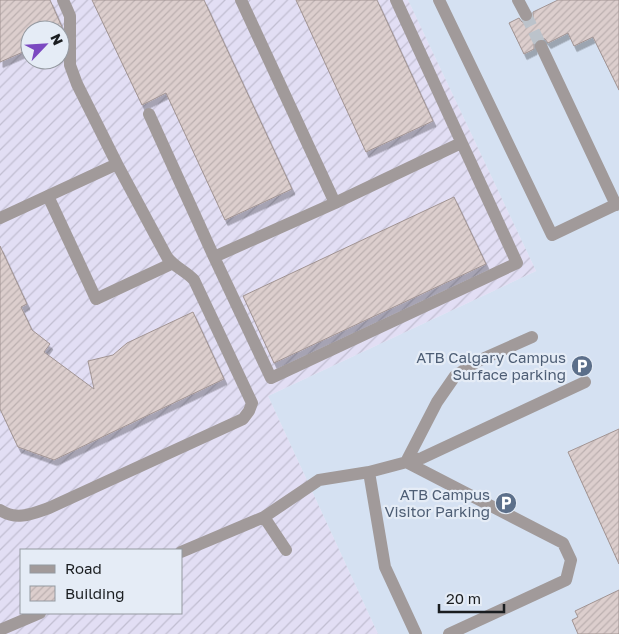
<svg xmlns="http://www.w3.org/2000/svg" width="619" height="634" font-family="'Golos Text',sans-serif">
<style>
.built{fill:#d5e1f2}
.industrial{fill:url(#industrial-furrows);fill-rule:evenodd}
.building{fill:url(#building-hatch);stroke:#a19493;filter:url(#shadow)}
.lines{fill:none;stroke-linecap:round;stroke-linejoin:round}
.minor-tunnel{stroke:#bcc3cb;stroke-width:12;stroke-dasharray:12 6;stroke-linecap:butt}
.minor{stroke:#a19a9a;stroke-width:12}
.labels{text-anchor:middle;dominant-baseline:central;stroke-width:4.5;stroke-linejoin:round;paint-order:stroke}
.service-label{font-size:15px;fill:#4e5e75;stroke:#e5ecf6;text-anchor:end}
</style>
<defs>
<pattern id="industrial-furrows" width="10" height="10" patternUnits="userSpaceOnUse" patternTransform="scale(1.25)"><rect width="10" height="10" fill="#e2def4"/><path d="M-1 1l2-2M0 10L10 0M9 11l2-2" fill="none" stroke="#c1bed1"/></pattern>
<pattern id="building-hatch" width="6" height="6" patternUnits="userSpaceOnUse" patternTransform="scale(1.25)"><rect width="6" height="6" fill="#dccecd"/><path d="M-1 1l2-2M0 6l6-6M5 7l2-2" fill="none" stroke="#bcb0b0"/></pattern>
<filter id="shadow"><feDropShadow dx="3" dy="5.5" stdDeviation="0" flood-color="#0004"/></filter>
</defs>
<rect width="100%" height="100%" fill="#e5ecf6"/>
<path class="built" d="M408,0H619V634H378L268,396L536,271Z"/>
<path class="industrial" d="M0,0H408L536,271L268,396L378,634H0ZM30,30H60V60H30ZM21,550H181V613H21Z"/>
<path class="building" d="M0,0H50L62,27V34L60,35V30H30V49L0,62Z
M92,0H204L292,189L225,220L166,93L142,105Z
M296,0H377L433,121L366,152Z
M558,0H619V90L593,37L574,46L568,33L548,43L545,39L538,38L534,42V49L524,54L509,23L519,18L522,22H529L533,19V12Z
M454,197L486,264L274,363L243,296Z
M0,246L27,304L21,307L32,330L50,344L44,352L94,389L88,361L113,355L127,343L193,312L224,379L54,460L18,447L0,409Z
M619,429V564L568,452Z
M619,590V634H578L572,620L578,617L575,611Z"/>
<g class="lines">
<path class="minor-tunnel" d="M526,15L541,46"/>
<path class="minor" d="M63,0L70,16V65L77,84L117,164
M241,0L335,203L214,257L271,378L517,263L396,0
M439,0L552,235L619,203
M518,0L526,15
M541,46L616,205
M149,114L214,257
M48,196L96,299L171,264
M335,203L461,143
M0,218L117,164L167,257C174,267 186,271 194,280L252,403L249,411L243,419L49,508C32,514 16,521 0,510
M369,472L385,567L416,634
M264,517L319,480L369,472L422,458L585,382
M181,552L264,517L286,550
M0,630L40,613
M449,634L566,580L571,560L563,543L406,462L437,402L455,376L478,361L532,337"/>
</g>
<defs>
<g id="parking-disc" transform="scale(1.125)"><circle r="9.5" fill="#5c6f8a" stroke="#e5ecf6"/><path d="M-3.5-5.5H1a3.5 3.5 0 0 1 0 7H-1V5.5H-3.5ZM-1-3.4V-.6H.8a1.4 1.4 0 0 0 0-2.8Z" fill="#fff"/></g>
</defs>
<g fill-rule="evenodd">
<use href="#parking-disc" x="582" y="366"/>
<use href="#parking-disc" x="506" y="503"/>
</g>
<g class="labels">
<g class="service-label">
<text x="566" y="357">ATB Calgary Campus<tspan x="566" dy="17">Surface parking</tspan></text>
<text x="490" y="494">ATB Campus<tspan x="490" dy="17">Visitor Parking</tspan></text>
</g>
</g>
<rect x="20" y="549" width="162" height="65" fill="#e5ecf6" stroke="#9499a0"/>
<rect x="30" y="565" width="25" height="8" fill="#a19a9a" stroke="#9499a0"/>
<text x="65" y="574" font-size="15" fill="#1a1d20">Road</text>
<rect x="30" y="586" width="25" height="15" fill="url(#building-hatch)" stroke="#9499a0"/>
<text x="65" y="599" font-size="15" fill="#1a1d20">Building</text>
<g transform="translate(45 45) rotate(65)"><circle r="24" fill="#e5ecf6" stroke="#9499a0"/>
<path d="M0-4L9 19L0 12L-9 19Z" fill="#7b49c1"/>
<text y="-8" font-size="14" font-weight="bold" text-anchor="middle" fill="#1a1d20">N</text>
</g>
<path d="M439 604v8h65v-8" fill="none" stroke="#1a1d20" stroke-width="2.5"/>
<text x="446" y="604" font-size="15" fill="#1a1d20" stroke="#e5ecf6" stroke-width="4" paint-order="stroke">20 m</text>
</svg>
